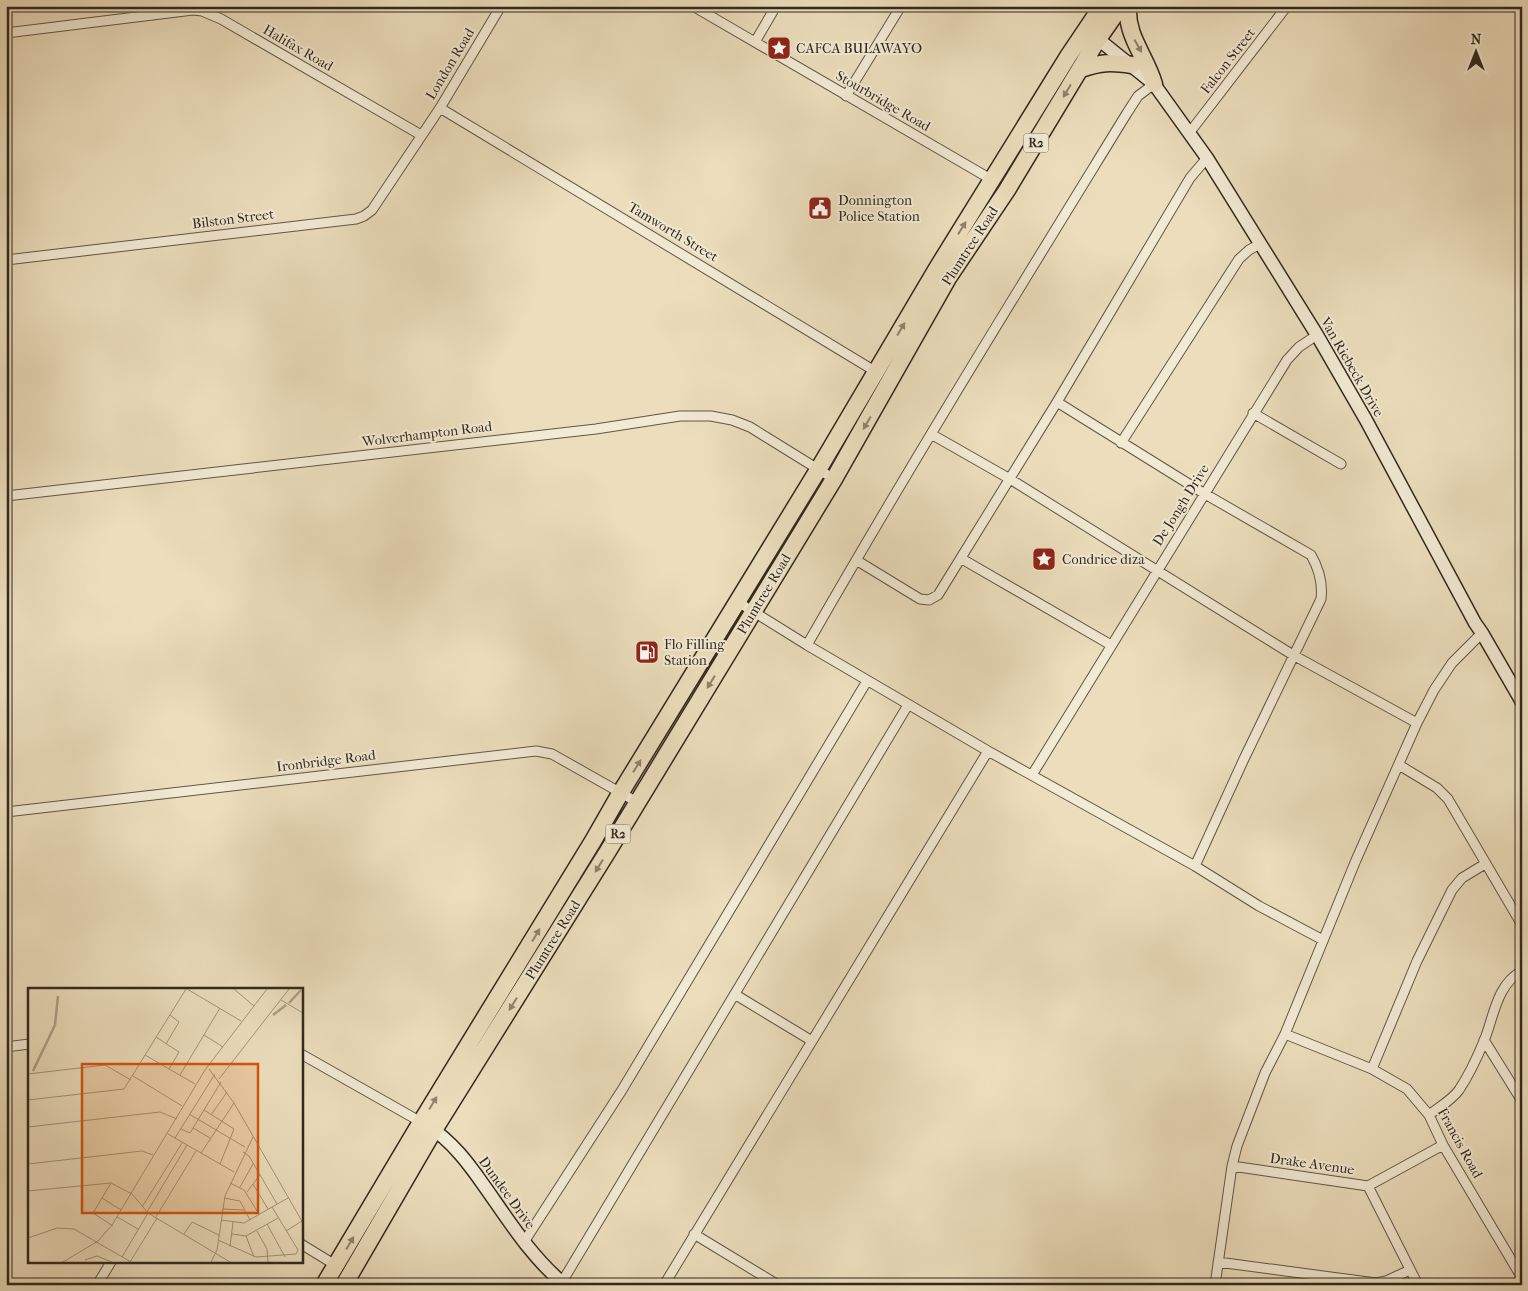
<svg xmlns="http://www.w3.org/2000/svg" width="1528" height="1291" font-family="'IM FELL French Canon',serif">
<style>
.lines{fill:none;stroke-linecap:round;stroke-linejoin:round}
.street-casing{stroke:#605646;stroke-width:11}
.secondary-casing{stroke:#31281e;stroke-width:15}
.highway-casing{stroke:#31281e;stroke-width:19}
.street{stroke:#f3ead4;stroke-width:9}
.secondary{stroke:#f3ead4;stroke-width:12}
.highway{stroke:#ecdebd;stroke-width:16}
.oneway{fill:#8e836e}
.labels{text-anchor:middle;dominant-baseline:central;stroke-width:4;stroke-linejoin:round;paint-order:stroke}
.shield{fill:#f3ead4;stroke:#6b6255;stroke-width:1}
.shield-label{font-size:12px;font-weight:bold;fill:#31281e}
.street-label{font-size:14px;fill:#31281e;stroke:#f3ead4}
.poi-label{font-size:14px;fill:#31281e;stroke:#f3ead4;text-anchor:start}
.inset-river{fill:none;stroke:#aca087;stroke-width:2.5}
.inset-road{fill:none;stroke:#a1957d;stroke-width:1}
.view{fill:#d6540e;fill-opacity:0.15;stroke:#d6540e;stroke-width:2.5}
.inset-edge{fill:none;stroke:#31281e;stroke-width:2.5}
</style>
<rect width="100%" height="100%" fill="#ecdebd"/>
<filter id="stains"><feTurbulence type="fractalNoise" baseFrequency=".004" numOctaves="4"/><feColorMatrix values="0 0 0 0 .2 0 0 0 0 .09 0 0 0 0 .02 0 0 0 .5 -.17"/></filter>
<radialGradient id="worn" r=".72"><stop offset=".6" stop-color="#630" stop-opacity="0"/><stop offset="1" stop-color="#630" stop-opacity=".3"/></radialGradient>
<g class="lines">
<g class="street-casing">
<path id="street" d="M693,6L994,181
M6,33L193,10L202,11L221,19L421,135
M755,42L776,6
M846,96L901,6
M440,108L878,373
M1190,132L1287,6
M6,260L356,219L364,216L372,210L440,108L501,6
M1057,402L1205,494L1311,555C1319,569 1323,583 1321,599L1243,761L1195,866
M1253,413L1341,464
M931,434L1010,479L1293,655L1417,723
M1121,443L1239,259L1249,250L1260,244
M6,496L596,429L680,416H711L732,420L750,427L834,479
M962,559L1111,645
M856,560L920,599L929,600L938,595L1057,402L1190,178L1207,158
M738,602L807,645L988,751L1195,866L1259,906L1323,940
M807,645C910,465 1019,289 1127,113L1138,96L1154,84
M1399,765L1437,788L1448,799L1522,925
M1032,775L1287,360L1299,347L1317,335
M6,812L536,751L552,754L637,802
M736,995L812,1041
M1285,1034L1372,1069L1407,1089L1429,1115L1443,1145L1522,1278
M1484,1040L1522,1101
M6,1047L29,1044
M301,1054L421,1122
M1372,1069L1417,961L1452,890L1462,878L1485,864
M1429,1115C1439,1107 1452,1100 1459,1090C1469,1075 1477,1058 1484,1041C1494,1017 1496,985 1522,971
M1232,1166L1368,1186L1418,1285
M1368,1186L1443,1145
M694,1234L778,1285
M524,1242L622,1090L867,681
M301,1244L337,1266
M1218,1262L1376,1283L1386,1281L1410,1270
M562,1282L908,705
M97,1285L111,1262
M664,1285L988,751
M1215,1285L1232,1166L1237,1146L1265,1073L1285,1034L1356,860L1417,723L1434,690L1452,663L1482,633"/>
</g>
<g class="secondary-casing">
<path id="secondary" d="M1098,39L1154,84L1207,158L1317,335L1366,420L1475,623L1482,633L1522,702
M428,1126C452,1141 469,1164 485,1187C509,1221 532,1258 565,1285"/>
</g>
<g class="highway-casing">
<path id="highway" d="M1128,6C1126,37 1146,56 1154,84
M1081,69C1101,62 1111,62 1132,65
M324,1285L421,1122L593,841L621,792L818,470L936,270L1069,55L1102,6
M344,1285L434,1130L608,851L834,479L948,278L1007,190L1098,39L1121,6"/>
</g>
<use href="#street" class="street"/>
<use href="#secondary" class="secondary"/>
<use href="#highway" class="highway"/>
</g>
<defs><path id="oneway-solid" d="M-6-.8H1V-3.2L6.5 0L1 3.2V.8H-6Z" transform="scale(1.25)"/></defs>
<g class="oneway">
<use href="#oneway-solid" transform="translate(1138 46) rotate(61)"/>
<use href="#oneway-solid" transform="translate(1067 91) rotate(121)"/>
<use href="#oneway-solid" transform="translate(962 228) rotate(-58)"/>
<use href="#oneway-solid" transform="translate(901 329) rotate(-59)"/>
<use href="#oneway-solid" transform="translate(867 423) rotate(120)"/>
<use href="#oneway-solid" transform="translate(711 682) rotate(122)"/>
<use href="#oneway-solid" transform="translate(637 766) rotate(-58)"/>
<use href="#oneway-solid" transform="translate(599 866) rotate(122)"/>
<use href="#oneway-solid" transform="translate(536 935) rotate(-59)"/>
<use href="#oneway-solid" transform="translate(513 1004) rotate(122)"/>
<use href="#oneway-solid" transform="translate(433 1103) rotate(-59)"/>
<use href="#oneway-solid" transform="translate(350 1243) rotate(-59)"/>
</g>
<defs>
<g id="sight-square" transform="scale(1.25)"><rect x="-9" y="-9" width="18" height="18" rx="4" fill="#8f2418" stroke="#f3ead4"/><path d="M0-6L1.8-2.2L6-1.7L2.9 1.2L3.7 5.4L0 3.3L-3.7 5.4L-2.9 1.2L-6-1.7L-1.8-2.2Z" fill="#fff"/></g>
<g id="civic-square" transform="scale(1.25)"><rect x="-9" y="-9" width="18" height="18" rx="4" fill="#8f2418" stroke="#f3ead4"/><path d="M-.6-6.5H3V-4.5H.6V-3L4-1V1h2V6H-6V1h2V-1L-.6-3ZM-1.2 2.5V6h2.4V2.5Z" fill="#fff"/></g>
<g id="fuel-square" transform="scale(1.25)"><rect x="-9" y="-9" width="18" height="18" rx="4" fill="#8f2418" stroke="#f3ead4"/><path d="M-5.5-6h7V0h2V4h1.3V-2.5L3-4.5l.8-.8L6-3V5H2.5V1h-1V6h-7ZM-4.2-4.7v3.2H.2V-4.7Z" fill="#fff"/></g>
</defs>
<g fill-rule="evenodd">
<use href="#sight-square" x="779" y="48"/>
<use href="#civic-square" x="820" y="208"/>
<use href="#sight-square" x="1044" y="559"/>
<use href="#fuel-square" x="647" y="652"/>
</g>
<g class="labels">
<g class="shield">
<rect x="1023.5" y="133.5" width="25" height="19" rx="4"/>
<rect x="605.5" y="824.5" width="25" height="19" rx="4"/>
</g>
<g class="shield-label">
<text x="1036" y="143">R2</text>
<text x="618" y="834">R2</text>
</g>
<g class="street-label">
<text transform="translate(298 48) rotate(30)">Halifax Road</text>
<text transform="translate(1228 61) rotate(-52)">Falcon Street</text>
<text transform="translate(450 64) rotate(-59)">London Road</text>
<text transform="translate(883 101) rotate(30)">Stourbridge Road</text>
<text transform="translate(233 219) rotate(-7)">Bilston Street</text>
<text transform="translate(673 232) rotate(31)">Tamworth Street</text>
<text transform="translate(970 246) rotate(-57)">Plumtree Road</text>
<text transform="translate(1352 367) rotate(60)">Van Riebeck Drive</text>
<text transform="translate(427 434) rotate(-7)">Wolverhampton Road</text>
<text transform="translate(1181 505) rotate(-58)">De Jongh Drive</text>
<text transform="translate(764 594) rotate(-59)">Plumtree Road</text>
<text transform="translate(326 761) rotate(-7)">Ironbridge Road</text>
<text transform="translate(553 940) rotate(-58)">Plumtree Road</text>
<text transform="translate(1460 1143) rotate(61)">Francis Road</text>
<text transform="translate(1312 1164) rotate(8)">Drake Avenue</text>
<text transform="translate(507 1193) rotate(54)">Dundee Drive</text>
</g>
<g class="poi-label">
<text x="796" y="48">CAFCA BULAWAYO</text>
<text x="838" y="200">Donnington<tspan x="838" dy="16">Police Station</tspan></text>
<text x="1062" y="559">Condrice diza</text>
<text x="664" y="644">Flo Filling<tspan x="664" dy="16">Station</tspan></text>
</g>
</g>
<g transform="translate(28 988)">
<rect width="275" height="275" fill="#ecdebd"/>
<path class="inset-river" d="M261,15L273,2M245,27L258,17M5,83L27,37L30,8"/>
<path class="inset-road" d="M159,1L213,33M206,1L226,18M253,12L275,25M176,47L195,59M128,49L151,64L141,81M138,56L151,34L142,27M117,67L167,96M181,81L206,115L275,235M0,86L77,77L103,92M152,87L192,20M105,88L154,118M191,91L261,1M0,112L96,101L158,1M176,122L206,141L192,176M161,126L217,159M183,127L199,104M0,139L132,124L149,131M165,140L182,150M153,141L162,145L193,94M140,146L206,184M147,150L187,86M215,164L221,168L249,216M173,165L206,115M0,176L114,163L125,167M83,195L65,225L85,238M202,195L216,202L231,226M225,196L240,221M212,199L225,176M0,203L83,195L104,206L120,225L202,274M219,204L232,187M74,210L93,222M196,210L212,213L222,232M114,219L154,155M194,221L216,222M119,224L159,157M89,229L110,241M128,229L168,163M193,232L216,235L260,210M239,236L257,269M229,243L239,261L240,274M258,243L274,233M156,246L164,234L191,247M204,246L218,248L250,230M218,248L226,269M0,250L29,240L46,241L103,274M190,252L228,269L268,266L270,262L244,219M202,259L205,234M94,269L120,225M57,272L69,268L84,274M35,274L70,253L84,237L177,82L239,1M102,274L129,230M183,274L189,262L197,208L225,149"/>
<path class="view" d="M54,76H230V225H54Z"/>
<rect width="275" height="275" class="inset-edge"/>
</g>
<rect width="1528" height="1291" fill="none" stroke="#ecdebd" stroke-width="25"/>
<rect x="8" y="8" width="1513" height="1276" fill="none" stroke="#31281e" stroke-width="2.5"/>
<rect x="12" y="12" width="1503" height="1266" fill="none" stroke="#31281e"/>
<g transform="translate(1476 52)" stroke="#f3ead4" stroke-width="4" paint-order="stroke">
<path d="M0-4L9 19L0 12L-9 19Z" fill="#31281e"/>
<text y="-8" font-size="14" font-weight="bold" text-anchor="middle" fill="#31281e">N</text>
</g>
<rect width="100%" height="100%" filter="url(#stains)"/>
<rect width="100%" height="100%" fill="url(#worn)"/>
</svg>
